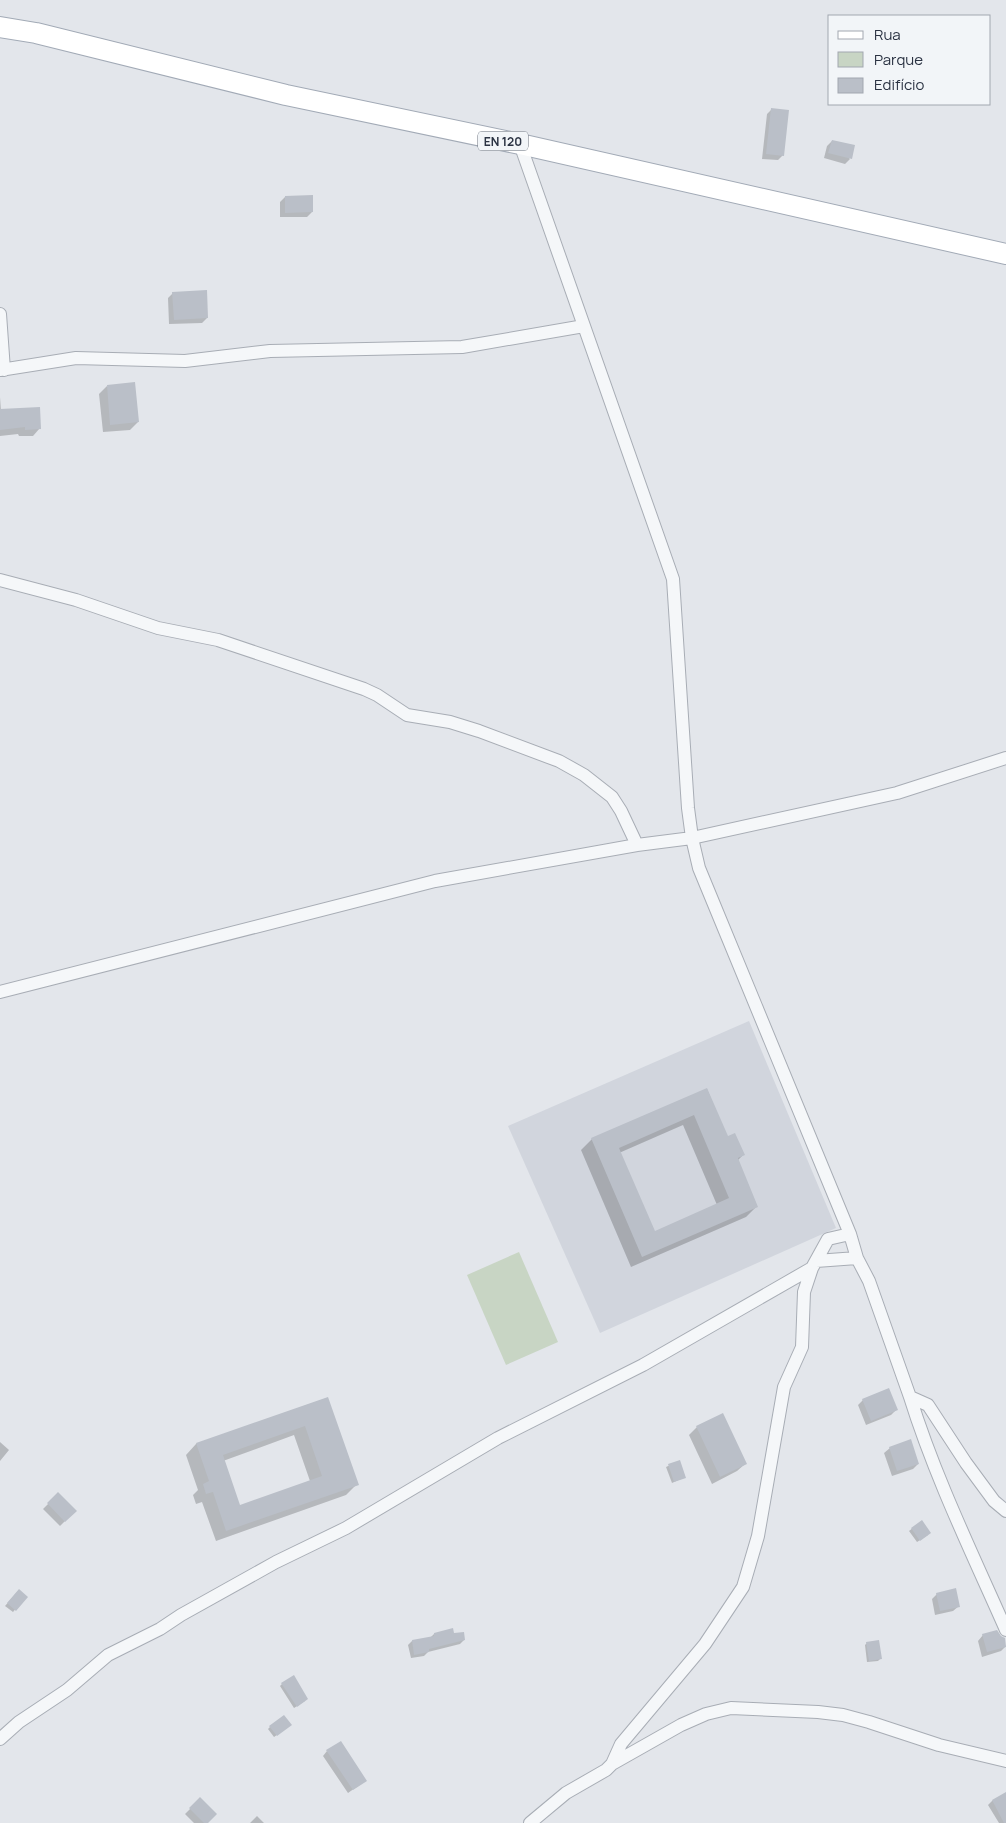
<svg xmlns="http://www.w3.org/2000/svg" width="1006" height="1823" font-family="Manrope,sans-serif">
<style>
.built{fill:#d1d5dd}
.green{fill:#c8d5c4}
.shadow{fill:#0003;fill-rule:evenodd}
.building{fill:#babfc8;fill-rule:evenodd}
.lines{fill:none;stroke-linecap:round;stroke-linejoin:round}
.street-casing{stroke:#a8adb5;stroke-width:14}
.primary-casing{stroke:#a2aab6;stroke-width:22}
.street{stroke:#f5f7f9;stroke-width:12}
.primary{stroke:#fff;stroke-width:20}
.labels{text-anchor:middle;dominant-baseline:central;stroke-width:5;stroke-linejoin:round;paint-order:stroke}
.shield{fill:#f2f5f8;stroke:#676d79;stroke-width:1}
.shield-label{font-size:12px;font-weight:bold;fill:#2b3343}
</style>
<rect width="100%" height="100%" fill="#e3e6eb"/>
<path class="built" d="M749,1021L836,1228L600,1333L508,1126Z"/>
<path class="green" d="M519,1252L558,1342L506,1365L467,1275Z"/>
<path class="shadow" d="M772,109L783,155L778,160L762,159L767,114Z
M832,141L850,159L845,164L824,158L827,146Z
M285,197L312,212L307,217H280V202Z
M173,293L207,318L202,323L169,324L168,298Z
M107,386L138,422L130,430L103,432L99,394Z
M0,397L1,411L40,428L33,436H19L18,434L0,436Z
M707,1089L727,1137L743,1155L737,1161L757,1206L746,1217L631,1267L581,1150L592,1139ZM683,1125L717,1205L654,1233L619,1153Z
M327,1398L357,1484L346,1495L216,1541L202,1502L196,1504L193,1495L198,1490L186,1455L196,1444ZM294,1435L310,1481L239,1507L223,1461Z
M863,1400L896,1410L891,1415L866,1425L858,1405Z
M697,1427L745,1464L737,1471L712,1484L689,1435Z
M0,1442L9,1450L0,1461Z
M890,1448L918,1464L913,1469L892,1476L884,1453Z
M679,1461L685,1477L672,1483L666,1467Z
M58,1494L75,1511L60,1526L43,1509Z
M922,1521L928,1535L917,1542L909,1531Z
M19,1590L26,1597L13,1612L5,1606Z
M937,1594L959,1606L953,1611L935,1615L932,1599Z
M434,1634L453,1635L464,1640L460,1644L428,1652L424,1656L411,1658L408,1645L412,1641L430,1638Z
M983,1635L1006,1646L1001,1651L982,1657L978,1641Z
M867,1643L880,1659L878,1661L867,1662L865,1645Z
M282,1684L305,1701L294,1708L280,1686Z
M270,1727H288L274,1737L268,1729Z
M327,1751L365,1781L348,1793L323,1756Z
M1006,1794V1823H999L988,1805L992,1801Z
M200,1799L207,1823H194L185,1814Z
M257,1816L264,1823H250Z"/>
<path class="building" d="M771,108L789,110L784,156L766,154Z
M832,140L855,145L852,159L828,153Z
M313,195V212L285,213V196Z
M207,290L208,318L174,320L172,292Z
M135,382L139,422L110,425L107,385Z
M40,407L41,429L25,430V427L0,430V409Z
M707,1088L728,1136L735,1133L745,1155L738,1158L758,1207L642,1257L591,1138ZM694,1115L729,1198L655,1231L619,1148Z
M889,1388L898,1410L871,1421L862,1399Z
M328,1397L359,1485L226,1531L213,1492L206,1494L203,1484L209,1481L196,1443ZM305,1426L322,1476L240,1505L223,1455Z
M723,1413L747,1464L720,1477L696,1426Z
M911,1439L919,1464L897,1471L889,1447Z
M680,1460L686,1478L674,1482L668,1464Z
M58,1492L77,1511L65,1522L47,1503Z
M922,1520L931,1533L920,1541L911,1528Z
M956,1588L960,1607L940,1611L936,1593Z
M19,1589L28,1597L16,1611L7,1603Z
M453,1628L454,1633L464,1632L465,1640L429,1649V1652L414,1655L412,1640L434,1636V1633Z
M997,1630L1001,1636L1005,1638L1006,1647L987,1652L982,1634Z
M879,1640L882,1659L869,1661L866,1642Z
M294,1675L308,1699L297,1707L281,1683Z
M284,1715L292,1725L277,1736L269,1726Z
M341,1741L367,1781L353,1790L326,1750Z
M1006,1792V1823H1004L992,1800Z
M200,1797L217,1814L208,1823H204L189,1808Z"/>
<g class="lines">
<g class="street-casing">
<path id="street" d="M520,144L673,579L688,808L692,838L699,868L850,1234L857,1258L869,1281L910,1397L928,1405L966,1463L994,1501L1006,1511
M0,314L4,370
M0,370L76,358L185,361L270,351L462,347L584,326
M0,580L76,600L158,628L218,640L364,689L377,695L407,715L450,722L479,731L559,761L584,775L612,797L621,811L637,845
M0,992L435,881L637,845L692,838L897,793L1006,758
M816,1261L857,1258
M910,1397C935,1477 972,1553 1006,1630
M0,1739L19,1722L67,1690L108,1655L160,1629L181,1615L276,1562L346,1528L498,1438L643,1365L812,1268
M612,1764L681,1725L706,1714L731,1708L818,1712L843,1715L869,1722L939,1745L1006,1761
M530,1823L566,1793L606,1770L612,1764L621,1744L705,1644L743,1587L758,1536L784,1387L802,1347L804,1292L812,1268L828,1239L850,1234"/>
</g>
<g class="primary-casing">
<path id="primary" d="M0,27L36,33L286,95L520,144L1006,254"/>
</g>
<use href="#street" class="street"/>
<use href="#primary" class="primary"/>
</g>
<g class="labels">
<rect class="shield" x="478" y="131.5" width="50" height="19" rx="4"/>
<g class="shield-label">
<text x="503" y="141">EN 120</text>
</g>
</g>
<rect x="828" y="15" width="162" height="90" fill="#f2f5f8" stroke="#a2a7b0"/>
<rect x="838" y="31" width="25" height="8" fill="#ffffff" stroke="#a2a7b0"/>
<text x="874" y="40" font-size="15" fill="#2b3343">Rua</text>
<rect x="838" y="52" width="25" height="15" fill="#c8d5c4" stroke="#a2a7b0"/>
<text x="874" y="65" font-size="15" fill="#2b3343">Parque</text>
<rect x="838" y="78" width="25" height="15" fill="#babfc8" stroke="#a2a7b0"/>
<text x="874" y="90" font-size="15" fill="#2b3343">Edifício</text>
</svg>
